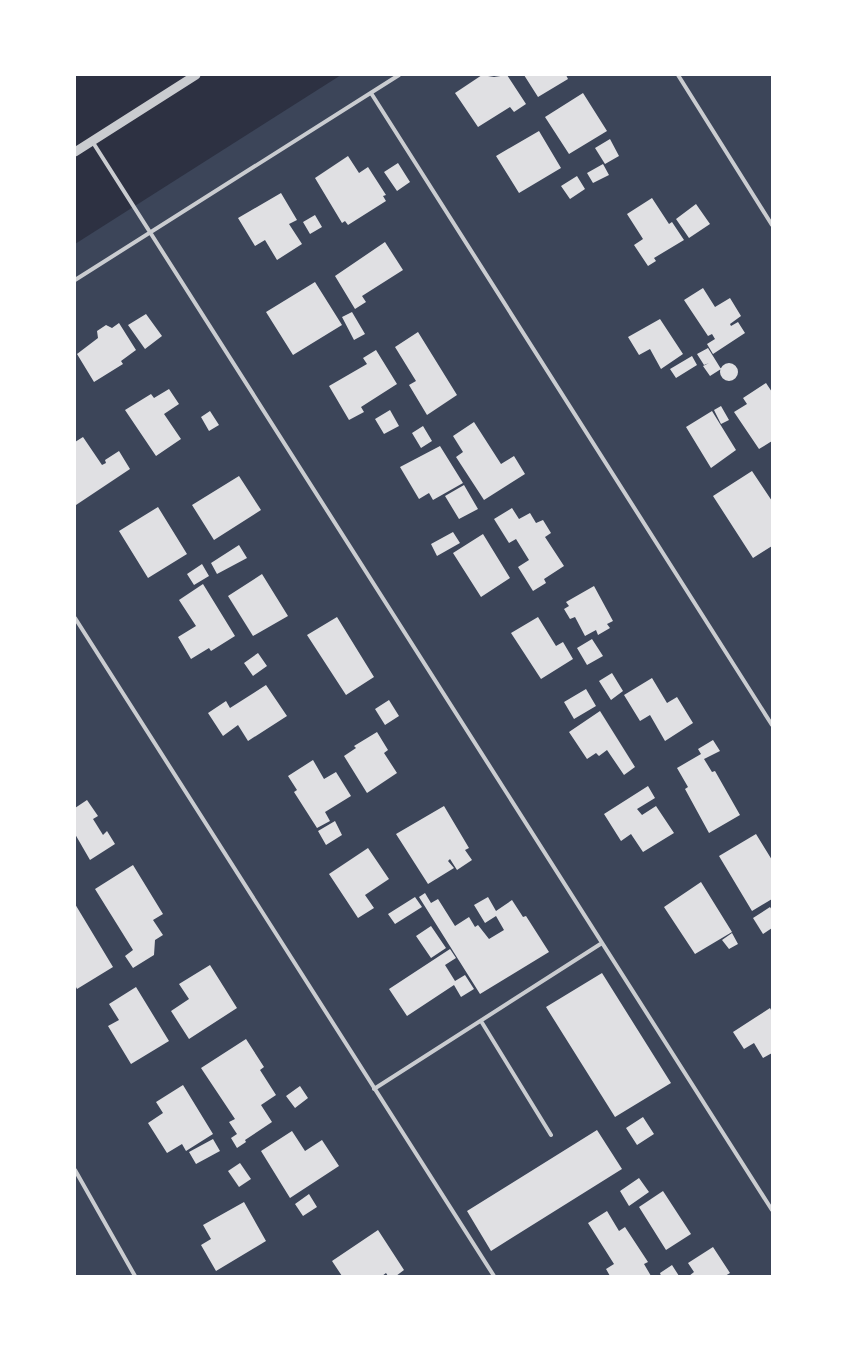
<svg xmlns="http://www.w3.org/2000/svg" width="847" height="1351" font-family="Quicksand,sans-serif">
<style>
.green{fill:#3c4559}
.building{fill:#e0e0e3}
.lines{fill:none;stroke-linecap:round;stroke-linejoin:round}
.service{stroke:#caccd0;stroke-width:4}
.tertiary{stroke:#caccd0;stroke-width:9}
</style>
<rect width="100%" height="100%" fill="#2d3142"/>
<path class="green" d="M341,75H772V1276H75V244Z"/>
<path class="building" d="M482,75L494,77L507,75L526,104L514,112L510,107L478,127L455,93Z
M524,75H566L568,79L538,97Z
M583,93L607,131L569,154L545,117Z
M539,131L561,168L519,193L496,156Z
M610,139L619,156L605,164L595,148Z
M348,156L359,173L368,167L386,195L383,196L386,201L348,225L345,221L342,223L315,178Z
M398,163L410,182L397,191L384,172Z
M603,164L609,175L593,183L587,173Z
M577,176L585,189L570,199L561,186Z
M281,193L297,220L289,224L302,244L277,260L265,240L255,246L238,218Z
M652,198L669,224L672,222L684,240L654,258L656,261L648,266L634,245L643,239L627,214Z
M696,204L710,224L689,238L676,219Z
M315,215L322,227L310,234L303,222Z
M385,242L403,270L362,296L366,302L355,309L335,276Z
M315,282L342,325L293,355L266,312Z
M703,288L715,307L730,298L741,316L730,324L731,326L738,322L745,333L713,354L707,344L715,339L712,334L708,336L684,300Z
M352,312L365,334L354,340L342,317Z
M146,314L162,336L145,349L128,325Z
M660,319L683,354L661,369L650,349L639,355L628,337Z
M119,323L136,350L121,361L123,364L94,382L77,354L98,338L97,331L106,325L112,328Z
M418,332L457,395L427,415L409,385L416,381L395,347Z
M708,348L721,369L710,376L703,366L709,363L704,365L697,354Z
M376,350L397,384L361,407L364,412L349,420L329,386L367,364L363,358Z
M692,356L697,365L676,378L670,369Z
M720 372a9 9 0 1 1 18 0a9 9 0 1 1-18 0Z
M766,383L772,392V441L759,449L734,412L747,404L743,398Z
M169,389L179,404L164,414L181,439L156,456L125,410L151,394L154,398Z
M721,406L729,420L721,424L714,410Z
M390,410L399,426L384,434L375,419Z
M210,411L219,425L209,431L201,417Z
M712,411L736,450L711,468L686,427Z
M474,422L501,464L514,456L525,474L484,500L456,457L463,452L453,436Z
M423,426L432,441L421,448L412,433Z
M83,437L102,465L106,463L105,460L119,451L130,469L76,505L75,442Z
M440,446L463,483L433,500L429,493L419,499L400,467Z
M752,471L772,501V546L753,558L713,496Z
M239,476L261,510L214,540L192,505Z
M464,485L478,509L459,519L445,496Z
M158,507L187,554L148,578L119,531Z
M512,508L519,519L530,513L536,523L543,520L551,533L545,537L564,566L544,579L546,583L533,591L518,567L529,560L516,539L509,543L494,519Z
M453,532L460,543L437,556L431,544Z
M483,534L510,578L481,597L453,553Z
M239,545L247,558L217,574L211,563Z
M202,564L209,576L194,585L187,574Z
M262,574L288,616L253,636L228,596Z
M203,584L235,636L211,651L209,648L191,659L178,637L196,626L179,600Z
M594,586L613,621L607,624L610,628L598,635L596,630L585,636L575,617L570,619L564,609L569,606L566,602Z
M337,617L374,677L346,695L307,635Z
M538,617L556,646L563,642L573,659L541,679L511,633Z
M592,639L603,656L587,665L577,648Z
M258,653L267,666L253,676L244,663Z
M612,673L623,691L611,700L599,681Z
M652,678L667,703L677,697L693,723L665,741L650,715L640,721L624,695Z
M266,685L287,716L248,741L238,725L223,736L208,713L226,701L230,708Z
M586,689L596,706L574,719L564,702Z
M389,700L399,716L385,725L375,709Z
M600,711L635,767L624,775L607,750L599,756L596,753L587,759L569,732Z
M377,732L388,750L384,753L397,773L367,793L344,756L356,748L354,746Z
M713,740L720,751L704,759L712,772L715,771L740,815L709,833L685,789L688,787L677,768L701,754L698,749Z
M313,760L324,779L336,772L351,796L325,812L330,821L317,828L294,792L297,790L288,776Z
M648,786L655,798L637,809L642,815L656,806L674,833L643,852L631,834L621,841L604,814Z
M87,800L98,816L93,819L103,835L107,831L115,844L90,860L75,834V808Z
M444,806L469,848L465,850L472,860L457,870L450,859L448,861L454,868L428,884L396,834Z
M335,821L342,835L326,845L318,831Z
M756,834L772,860V899L752,911L719,856Z
M368,848L389,879L365,895L374,908L358,918L329,874Z
M133,865L163,914L153,920L163,935L155,940L154,955L133,968L125,956L133,950L95,889Z
M701,882L732,932L695,954L664,907Z
M425,893L431,903L438,899L455,926L469,917L475,927L478,925L489,939L504,930L496,916L485,923L474,905L488,897L496,911L512,900L523,917L526,916L549,952L480,994L419,897Z
M415,897L422,907L395,924L388,914Z
M75,904L113,967L77,989L75,985Z
M770,907L772,910V928L763,934L753,918Z
M431,926L446,948L431,958L416,936Z
M732,933L738,944L729,949L722,940Z
M450,949L456,958L445,965L455,981L465,975L474,989L461,997L454,985L407,1016L389,989Z
M210,965L237,1008L189,1039L171,1011L189,999L179,984Z
M602,973L671,1083L615,1117L546,1007Z
M136,987L169,1041L131,1064L108,1026L119,1020L109,1004Z
M770,1008L772,1012V1053L763,1058L754,1043L744,1049L733,1032Z
M246,1039L264,1067L260,1070L276,1095L261,1105L272,1122L245,1140L246,1142L237,1148L231,1138L237,1134L229,1122L235,1119L201,1068Z
M183,1085L213,1134L186,1151L182,1144L167,1153L148,1123L163,1113L156,1102Z
M300,1086L308,1098L295,1108L286,1096Z
M643,1117L654,1134L637,1145L626,1128Z
M597,1130L622,1169L491,1251L467,1211Z
M292,1131L305,1151L322,1140L339,1166L290,1198L261,1151Z
M213,1139L220,1151L196,1164L189,1152Z
M240,1163L251,1179L239,1187L228,1171Z
M639,1178L649,1192L629,1206L620,1191Z
M663,1191L691,1234L666,1250L639,1207Z
M309,1194L317,1207L303,1216L295,1204Z
M244,1202L266,1241L216,1271L201,1245L211,1239L203,1225Z
M607,1211L619,1231L625,1227L648,1262L644,1264L651,1276H610L606,1269L614,1264L588,1223Z
M378,1230L404,1270L396,1276H388L386,1273L382,1276H342L332,1261Z
M713,1247L730,1273L725,1276H689L694,1272L688,1263Z
M672,1265L679,1276H661L660,1273Z"/>
<g class="lines">
<path class="service" d="M678,75L772,225
M371,93L772,725
M92,141L772,1210
M75,280L399,75
M75,618L494,1276
M481,1021L551,1135
M374,1089L602,943
M75,1170L135,1276"/>
<path class="tertiary" d="M75,152L196,75"/>
</g>
<rect width="847" height="1351" fill="none" stroke="#ffffff" stroke-width="152"/>
</svg>
